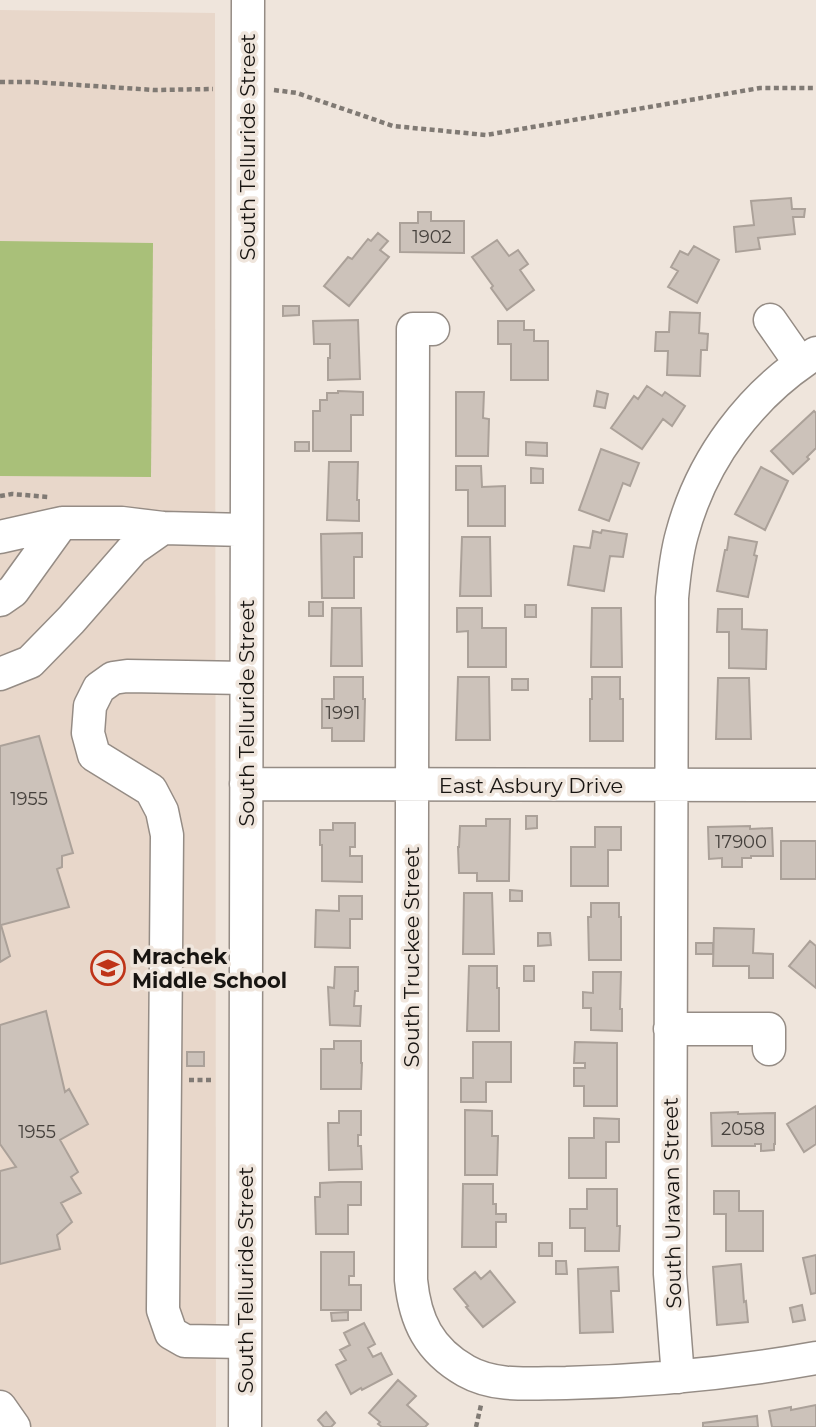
<svg xmlns="http://www.w3.org/2000/svg" width="816" height="1427" font-family="Montserrat,sans-serif">
<style>
.built{fill:#e8d7ca}
.green{fill:#a9c079}
.building{fill:#ccc2ba;stroke:#aba199;stroke-width:2}
.lines{fill:none;stroke-linecap:round;stroke-linejoin:round}
.minor-casing{stroke:#958c85;stroke-width:35}
.path{stroke:#807a74;stroke-width:4.5;stroke-dasharray:5 3.5;stroke-linecap:butt}
.minor{stroke:#fff;stroke-width:32}
.labels{text-anchor:middle;dominant-baseline:central;stroke-width:7;stroke-linejoin:round;paint-order:stroke}
.number-label{font-size:18px;fill:#45403c}
.street-label{font-size:21px;fill:#181512;stroke:#efe5dc}
.poi-label{font-size:21px;font-weight:bold;fill:#181512;stroke:#efe5dc;text-anchor:start}
</style>
<rect width="100%" height="100%" fill="#efe5dc"/>
<path class="built" d="M0,10L215,13L216,1427H0Z"/>
<path class="green" d="M0,241L153,243L151,477L0,476Z"/>
<path class="building" d="M791,198L792,209H805L804,217H793L795,234L758,238L760,249L736,252L734,227L754,225L751,201Z
M418,212H431V221H464V253L400,252V223H418Z
M378,233L388,241L380,250L389,257L349,306L324,286L348,257L352,259L368,239L371,241Z
M497,240L509,256L518,250L528,264L520,270L534,290L507,310L491,288L493,286L472,257Z
M694,246L719,260L697,303L668,287L678,271L671,267L680,251L688,255Z
M283,306H299V315L283,316Z
M670,312L700,313L699,333L708,334L707,350H701L700,376L667,375L668,351H655L656,332H669Z
M358,320L360,379L328,380V358H330V344H314L313,321Z
M498,321H524V330H534V341H548V380H511V344H498Z
M647,386L662,396L665,392L685,406L672,426L663,419L642,449L611,428L634,396L638,399Z
M338,391L363,392V415H351V451H313V411H320V400H327V393H338Z
M597,391L608,394L605,408L594,406Z
M456,392H484L483,418L489,419L488,456H456Z
M814,411L816,413V448L807,457L809,459L793,474L771,451Z
M295,442H309V451H295Z
M526,442L547,443V456L526,455Z
M601,449L639,463L630,486L623,483L609,521L579,510Z
M329,462H358L357,500H359V521L327,520Z
M456,466H481L482,487L505,486V526H468V490H456Z
M761,467L788,481L765,530L735,514Z
M531,468L543,469V483H531Z
M602,530L627,534L623,557L610,556L604,591L568,585L574,546L590,548L593,531L601,533Z
M362,533V557H354V598H322L321,534Z
M462,537H490L491,596H460Z
M729,537L757,542L754,555L757,556L748,597L717,591L725,550H727Z
M309,602H323V616H309Z
M525,605H536V617H525Z
M332,608H361L362,666H331Z
M457,608H482V628H506V667H468V631L457,632Z
M592,608H621L622,667H591Z
M718,609H742V629L767,630L766,669L729,668V632H717Z
M334,677H363V699H365L364,741H332V728H322V699H334Z
M458,677H489L490,740H456Z
M592,677H620V699H623V741H590V699H592Z
M718,678H749L751,739H716Z
M512,679H528V690H512Z
M39,736L73,853L62,856V867L57,869L69,907L1,925L10,956L0,962V746Z
M526,816H537V828L526,829Z
M486,819H510L509,881H477V873H459L458,847H459L460,826H486Z
M333,823H355V847H350V856H362V882L322,881V845H320V830H333Z
M750,826V829L772,828L773,856H751V858H742V867H722V858L709,859L708,827Z
M595,827H621V850H608V886H571V847H595Z
M781,841H816V879H781Z
M510,890L522,891V901H510Z
M464,893H492L494,954H463Z
M339,896H362V919H350V948L315,947L316,910L339,911Z
M591,903H619V917H621V960H589L588,917H591Z
M714,928L754,929L753,953L773,954V978H749V966H713Z
M538,933H550L551,945L538,946Z
M810,941L816,946V988L789,966Z
M696,943H713V954H696Z
M469,966H497V988H499V1031H467Z
M524,966H534V981H524Z
M335,967H358V991H355L354,1006H361L360,1026L330,1025L328,987L334,988Z
M593,972H621L620,1009H622V1031L591,1030V1008H583V992L593,993Z
M46,1011L65,1092L69,1089L88,1124L60,1140L78,1172L71,1177L81,1193L61,1203L72,1222L57,1235L60,1249L0,1264V1171L16,1167L0,1144V1025Z
M334,1041H361V1063H362L361,1089H321V1049H334Z
M473,1042H511V1082H486V1102H461V1078H473Z
M575,1042L617,1043V1106H584V1086H574V1068H585V1063H574Z
M187,1052H204V1066H187Z
M816,1106V1144L804,1152L787,1124Z
M465,1110L492,1111V1136H498L497,1175H465Z
M339,1111H361V1135H358V1146H361L362,1169L329,1170L328,1123H339Z
M738,1112V1114L775,1113V1144H774V1150L761,1151V1144H755V1146H712L711,1113Z
M594,1118L619,1119V1142H606V1178H569V1138H594Z
M339,1182H361V1205H348V1234H316L315,1197H320V1183Z
M463,1184H493V1204H496V1214H506V1222H496V1247H462Z
M587,1189H617V1226H620L619,1251H585V1228H570V1209H587Z
M714,1191H739V1211H763V1251H726V1214H714Z
M539,1243H552V1256H539Z
M321,1252H354V1276H349V1285H361V1310H321Z
M816,1255V1293L811,1294L803,1258Z
M556,1261H566L567,1274H556Z
M741,1264L744,1302L746,1301L748,1322L717,1325L713,1267Z
M618,1267L619,1291H611L613,1332L580,1333L578,1269Z
M490,1271L515,1302L483,1327L466,1307L468,1306L454,1289L475,1272L481,1279Z
M802,1305L805,1320L793,1322L790,1308Z
M348,1312V1320L332,1321L331,1313Z
M364,1323L375,1344L368,1348L373,1357L381,1353L392,1374L362,1390L361,1388L351,1394L336,1365L346,1360L340,1350L350,1345L344,1333Z
M398,1380L416,1396L407,1405L428,1424L425,1427H382L378,1424L380,1422L369,1413Z
M816,1405V1427H772L769,1411L791,1407V1410Z
M326,1412L335,1423L331,1427H324L318,1420Z
M757,1416L758,1427H703V1423Z"/>
<g class="lines">
<g class="minor-casing">
<path id="minor" d="M770,320L800,363
M433,329H413L411,1280C415,1321 429,1350 466,1371C496,1388 533,1383 566,1383C650,1381 733,1373 816,1358
M0,537L62,523H122L163,528L246,530
M0,600L13,591L62,523
M0,674L30,662L71,620L133,549L163,528
M246,784L816,785
M670,1029H769V1049
M245,1342L185,1341L171,1333L163,1310L167,835L162,811L151,790L94,755L88,733L90,706L99,688L113,678L127,676L246,678
M678,1377L670,1274L672,598C674,576 676,555 682,534C702,459 751,394 816,353
M0,1407L14,1427
M245,1427L248,0"/>
</g>
<path class="path" d="M0,82H33L154,90L213,89
M274,90L297,93L393,126L486,135L760,88H816
M0,496L12,494L48,497
M189,1080H211
M476,1427L481,1405"/>
<use href="#minor" class="minor"/>
</g>
<defs>
<g id="school-ring" transform="scale(1.75)"><circle r="9.5" fill="#efe5dc" stroke="#bf3418" stroke-width="1.5"/><path d="M0-5L7-2L0 1L-7-2ZM-4 1L0 2.5L4 1V4Q0 6-4 4Z" fill="#bf3418"/></g>
</defs>
<g fill-rule="evenodd">
<use href="#school-ring" x="108" y="968"/>
</g>
<g class="labels">
<g class="number-label">
<text x="432" y="237">1902</text>
<text x="343" y="713">1991</text>
<text x="29" y="799">1955</text>
<text x="741" y="842">17900</text>
<text x="743" y="1129">2058</text>
<text x="37" y="1132">1955</text>
</g>
<g class="street-label">
<text transform="translate(247 147) rotate(-90)">South Telluride Street</text>
<text transform="translate(246 713) rotate(-90)">South Telluride Street</text>
<text x="531" y="785">East Asbury Drive</text>
<text transform="translate(411 957) rotate(-90)">South Truckee Street</text>
<text transform="translate(672 1203) rotate(-91)">South Uravan Street</text>
<text transform="translate(245 1280) rotate(-90)">South Telluride Street</text>
</g>
<g class="poi-label">
<text x="132" y="956">Mrachek<tspan x="132" dy="24">Middle School</tspan></text>
</g>
</g>
</svg>
